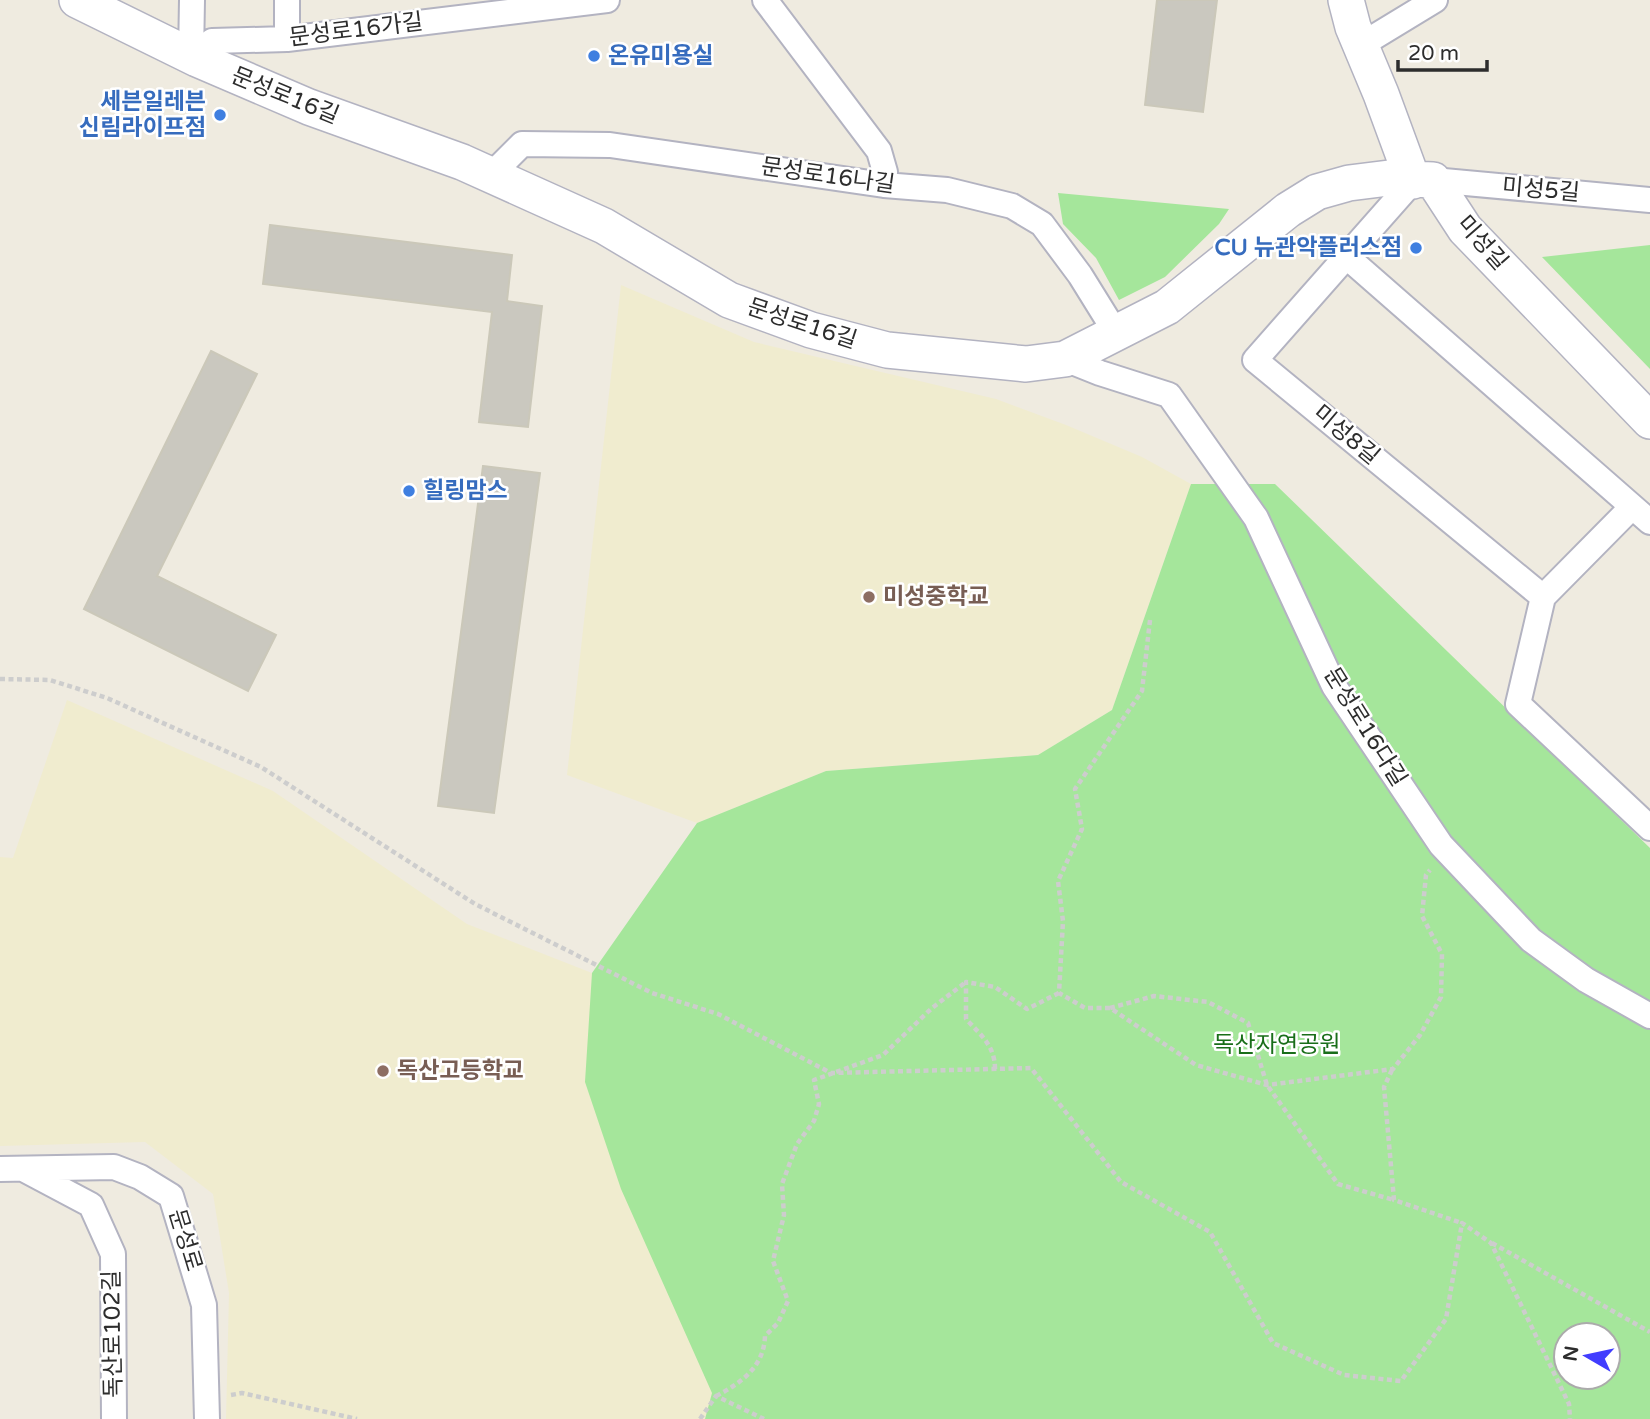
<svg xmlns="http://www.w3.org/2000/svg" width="1650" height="1419" font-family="'Varela Round','Noto Sans KR',sans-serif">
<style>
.education{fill:#f0eccf}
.green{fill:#a5e69b;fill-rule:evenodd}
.building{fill:#cac8bf;stroke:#cbc8b9;stroke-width:2}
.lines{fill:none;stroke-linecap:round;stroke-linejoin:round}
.street-casing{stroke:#b3b3c1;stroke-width:28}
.secondary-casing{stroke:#b3b3c1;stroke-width:38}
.path{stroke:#cdcdcd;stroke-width:4.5;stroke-dasharray:5 3.5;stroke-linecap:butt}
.street{stroke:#fff;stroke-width:24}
.secondary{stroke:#fff;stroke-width:35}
.shop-dot{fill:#3f7fe0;stroke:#fff;stroke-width:2.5}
.education-dot{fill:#8d6e63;stroke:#fff;stroke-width:2.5}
.labels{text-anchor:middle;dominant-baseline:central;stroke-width:5;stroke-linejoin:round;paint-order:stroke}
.street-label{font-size:23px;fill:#2d2d2d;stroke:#fff}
.shop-label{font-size:23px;font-weight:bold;fill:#366cbe;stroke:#fff;text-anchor:start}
.education-label{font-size:23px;font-weight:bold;fill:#785e54;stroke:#fff;text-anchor:start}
.park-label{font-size:23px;fill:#196e19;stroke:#fff}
</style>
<rect width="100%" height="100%" fill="#efebe0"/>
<path class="education" d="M621,285L754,342L996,399L1066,425L1142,457L1191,484L1112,710L1038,755L826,771L697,823L567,775Z
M67,700L273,791L467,924L592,973L688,1018L778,1165L705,1419H226L229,1293L213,1194L145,1142L0,1146V857L13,858Z"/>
<path class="green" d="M1058,193L1229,209L1219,224L1165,277L1119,300L1096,258L1063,224Z
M1650,245V369L1542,257Z
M1191,484H1275L1650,848V1419H705L712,1393L621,1189L585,1082L592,973L697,823L826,771L1038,755L1112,710ZM1566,1335H1608V1377H1566Z"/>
<path class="building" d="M1157,0H1217L1203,112L1145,105Z
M270,225L512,255L507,301L542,306L528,427L479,422L492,312L263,284Z
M211,351L257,374L157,576L276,635L248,691L84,609Z
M483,466L540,473L494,813L438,806Z"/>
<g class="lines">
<g class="street-casing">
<path id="street" d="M765,0L879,151L885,172L884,185
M287,39V0
M1361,45L1435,0
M191,56L192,0
M197,59L212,41L287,39L607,0
M490,176L522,144L610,145L884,185L947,190L1012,206L1042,224L1080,275L1116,333
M1433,180L1650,200
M1413,181L1255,360L1543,597L1518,704L1650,828
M1347,257L1650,522
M1065,359L1100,373L1169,395L1256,518L1334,686L1441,845L1531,940L1586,980L1650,1016
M1543,597L1632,507
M0,1169L114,1167L140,1177L171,1196L204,1305L207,1419
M25,1170L91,1205L113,1254L114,1419"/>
</g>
<g class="secondary-casing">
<path id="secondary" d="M77,0L197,59L309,107L462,162L604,226L729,300L811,330L887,350L1026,364L1065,359L1167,307L1288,210L1317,192L1349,183L1389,178L1433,180L1465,229L1650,421
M1346,0L1353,27L1381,94L1413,181"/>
</g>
<path class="path" d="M1150,620L1142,691L1075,789L1082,829L1058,881L1063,921L1059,993L1085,1008H1110L1196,1065L1267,1085L1393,1069L1420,1035L1441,997L1442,954L1422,916L1426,875L1430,870
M0,679L50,680L107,698L261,767L475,904L652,993L718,1014L831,1073L1031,1068L1121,1182L1210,1232L1273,1343L1344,1375L1401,1381L1446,1319L1462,1223L1491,1243L1569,1404L1570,1419
M1110,1008L1154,996L1208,1002L1248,1023L1267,1085L1338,1184L1394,1200
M995,1069C995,1046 981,1035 966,1019V982L995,987L1027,1009L1059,993
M1392,1070L1384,1087L1394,1200L1462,1223
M1492,1243L1650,1332
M231,1395L242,1393L357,1419
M716,1396C741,1383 764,1367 765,1336L778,1323L788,1301L773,1261L784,1215L782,1184L797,1144L814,1121L819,1104L814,1080L883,1055L932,1008L966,982
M700,1419L716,1396L764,1419"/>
<use href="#street" class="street"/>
<use href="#secondary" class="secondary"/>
</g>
<g class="shop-dot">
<circle cx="594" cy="56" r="7"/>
<circle cx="220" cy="115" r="7"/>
<circle cx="1416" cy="248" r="7"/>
<circle cx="409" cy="491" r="7"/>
</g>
<g class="education-dot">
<circle cx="869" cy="597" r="7"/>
<circle cx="383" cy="1071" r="7"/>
</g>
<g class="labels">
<g class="street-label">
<text transform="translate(356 30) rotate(-7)">문성로16가길</text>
<text transform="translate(285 96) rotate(22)">문성로16길</text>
<text transform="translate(828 176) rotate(8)">문성로16나길</text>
<text transform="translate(1541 190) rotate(5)">미성5길</text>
<text transform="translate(1482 243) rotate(49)">미성길</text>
<text transform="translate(802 324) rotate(18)">문성로16길</text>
<text transform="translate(1346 435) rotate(40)">미성8길</text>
<text transform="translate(1365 727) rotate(58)">문성로16다길</text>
<text transform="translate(185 1240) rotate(73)">문성로</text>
<text transform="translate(113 1334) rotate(-91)">독산로102길</text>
</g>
<g class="shop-label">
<text x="608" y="56">온유미용실</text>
<text x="206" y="102" text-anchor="end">세븐일레븐<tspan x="206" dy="26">신림라이프점</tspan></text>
<text x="1402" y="248" text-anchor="end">CU 뉴관악플러스점</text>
<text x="423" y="491">힐링맘스</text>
</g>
<g class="education-label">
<text x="883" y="597">미성중학교</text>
<text x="397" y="1071">독산고등학교</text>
</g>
<g class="park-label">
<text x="1277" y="1045">독산자연공원</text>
</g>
</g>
<g transform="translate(1587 1356) rotate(279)"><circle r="33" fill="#ffffff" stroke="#ababab" stroke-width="2"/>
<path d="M0-5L12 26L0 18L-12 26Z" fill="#413dfe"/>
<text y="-10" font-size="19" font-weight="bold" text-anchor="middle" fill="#2d2d2d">N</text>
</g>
<path d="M1398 60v10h89v-10" fill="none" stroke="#2d2d2d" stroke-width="3.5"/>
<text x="1408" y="60" font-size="21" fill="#2d2d2d" stroke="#ffffff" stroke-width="5" paint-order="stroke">20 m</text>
</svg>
